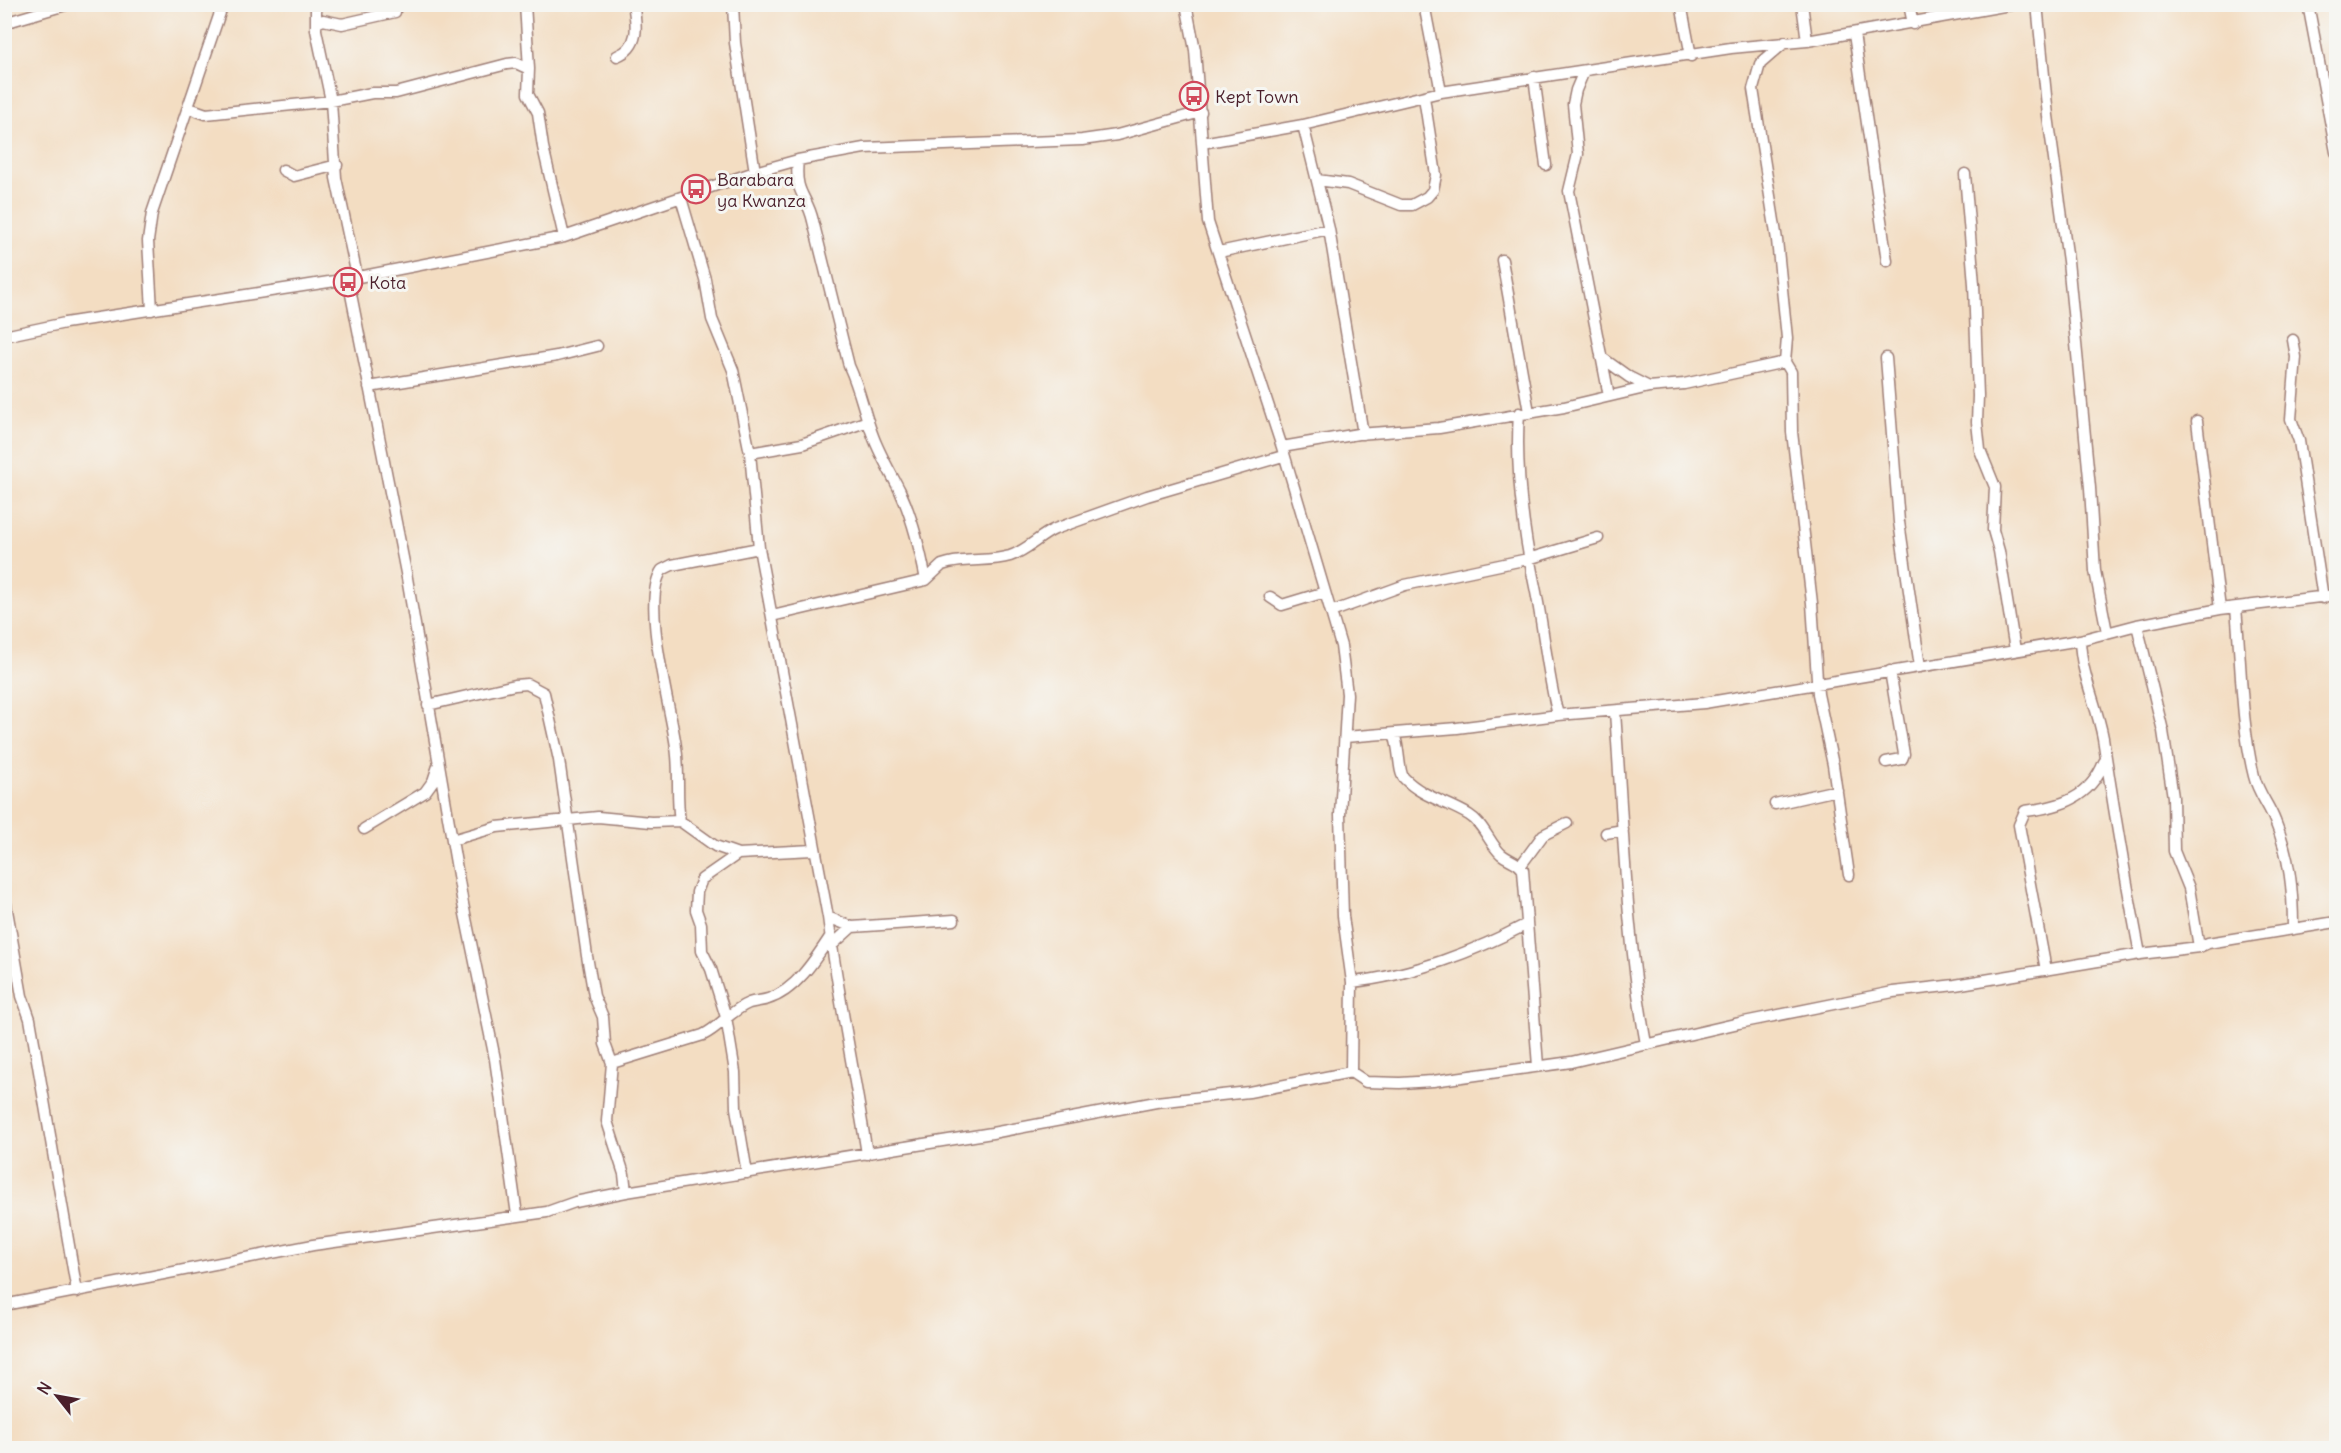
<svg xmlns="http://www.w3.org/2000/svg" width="2341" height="1453" font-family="Delius,sans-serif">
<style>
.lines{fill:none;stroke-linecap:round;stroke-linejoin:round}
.street-casing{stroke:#9e7e76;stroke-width:13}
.street{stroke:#fff;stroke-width:10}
.labels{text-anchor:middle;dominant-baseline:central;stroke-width:6;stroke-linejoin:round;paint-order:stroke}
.poi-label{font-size:18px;fill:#4a1f2b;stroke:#f6f6f2;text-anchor:start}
</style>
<rect width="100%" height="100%" fill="#f6f6f2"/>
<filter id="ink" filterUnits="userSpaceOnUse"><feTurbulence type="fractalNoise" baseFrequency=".0167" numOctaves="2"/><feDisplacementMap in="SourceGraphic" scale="12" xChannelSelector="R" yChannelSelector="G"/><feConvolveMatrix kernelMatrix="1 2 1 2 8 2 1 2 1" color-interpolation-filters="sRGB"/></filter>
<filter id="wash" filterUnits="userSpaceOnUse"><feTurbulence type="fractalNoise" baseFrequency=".008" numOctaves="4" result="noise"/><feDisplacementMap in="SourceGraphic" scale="24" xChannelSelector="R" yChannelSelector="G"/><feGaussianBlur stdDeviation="1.35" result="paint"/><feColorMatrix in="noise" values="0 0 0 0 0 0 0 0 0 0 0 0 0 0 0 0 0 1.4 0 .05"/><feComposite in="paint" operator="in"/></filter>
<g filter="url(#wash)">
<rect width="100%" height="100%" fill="#f3ddc2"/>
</g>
<g filter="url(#ink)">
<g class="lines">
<g class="street-casing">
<path id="street" d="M316,4V30L331,101L336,178L357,276
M525,4L529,69L528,94L538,113L543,147L564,237
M733,4L735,43L755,172
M1186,4L1195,50L1208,222L1282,447L1341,646L1347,694L1340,815L1343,916L1352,982L1351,1072
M1424,4L1441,92
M1681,4L1691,56
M1802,4L1807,41
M1909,4L1913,24
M2037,4L2048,116L2068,261L2090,488L2095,571L2107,632
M2308,4L2336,152
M4,23L69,4
M317,23L323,20L342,24L395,12
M1854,34L1887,261
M1785,42L1760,64L1753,89L1777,240L1787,338L1785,362L1791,372L1792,432L1812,603L1818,694L1833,765L1849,875
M617,56C640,47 637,25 633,4
M1584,71L1576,90L1573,104L1578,154L1569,191L1609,396
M1534,77L1546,165
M189,108L206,114L331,101L372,93H396L507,64L516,63L529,69
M1303,125L1329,229L1363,434
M1202,143L1303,125L1441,92L1731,48L1807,41L2015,4
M798,160C794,195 807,194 813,221C825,270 837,318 849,366C860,389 864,413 873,436C880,455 891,473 900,491C913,519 920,549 926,580
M283,170L294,176L337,165
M1965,174L1974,284L1978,396L1977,422L1980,450L1995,487L1993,530L1999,551L2015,650
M1317,180L1348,184L1401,205H1412L1427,197L1433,190L1436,175L1424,97
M681,198L705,279L712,319L733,370L750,453L759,548L828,917C838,996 855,1075 867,1154
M1219,252L1329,229
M1502,260L1529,412
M348,279L407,578L463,904L495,1059L517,1215
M152,310L148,241L152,213L223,4
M4,336L65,323L348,279L564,237L755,172L798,160L864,148L1082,140L1117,135L1201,112
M2293,340L2296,357L2291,419L2299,441L2323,598
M1601,357L1629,377L1649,387
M1886,358L1899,522L1920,667
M369,387L557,356L597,346
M1519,413C1515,472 1523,530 1535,587C1544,630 1547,673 1558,715
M2197,421L2220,609
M1282,447L1358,434L1439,428L1564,407L1649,387L1684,384L1785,362
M750,453L802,444L868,421
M1270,597L1282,605L1325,592
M2236,608C2241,660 2241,725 2254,776C2258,793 2269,805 2275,821C2290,857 2293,890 2293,928
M1331,612L1405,585L1528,559L1598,538
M772,616L926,580L942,565L949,563C969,558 990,562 1010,556C1028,550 1039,536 1055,529L1147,496L1283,456
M2137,625L2163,731L2173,797L2174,851L2189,888L2199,947
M2080,640C2081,674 2097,705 2103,738C2114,810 2126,882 2140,954
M428,705L515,685L527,684L544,693L559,760L587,956L594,996L603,1017L605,1044L612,1063L607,1121L624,1174L626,1192
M1615,712C1623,823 1626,935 1646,1044
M1394,734C1400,748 1398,772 1404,778C1422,797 1448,802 1469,815C1484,824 1489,843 1501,854C1509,861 1518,861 1523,870L1538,1066
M1345,737L1457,728L1558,715L1704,703L2080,640L2137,625L2220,609L2336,595
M1886,762L1902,759L1904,754L1890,671
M1775,804L1837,790
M680,821C676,797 680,772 676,747C671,708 640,601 662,570L672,565L759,548
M364,829L425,792L433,781L438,766
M1606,833L1623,830
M452,840L497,827L598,817L651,822L680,821L715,846L738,854L813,850
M738,854L702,879L697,892L696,910L701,924L702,951L711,969L726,1017L735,1072L736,1108L747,1173
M1521,865L1543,835L1567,823
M4,893L22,996L30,1019L77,1292
M828,917L852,927L954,920
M830,947L852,927
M2046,970L2019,825L2025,811C2061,807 2090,798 2104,762
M1352,982C1410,976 1476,951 1527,924
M612,1063L703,1035C720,1027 731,1010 749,1003C755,1001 762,1001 768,999C795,991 815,960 830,937
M4,1305L313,1245L547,1212L575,1202L626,1192L992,1133L1156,1102L1249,1092L1351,1072L1366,1082L1400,1083L1433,1081L1571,1062L1739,1023L1893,992L1955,985L2140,954L2199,947L2208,943L2336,922"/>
</g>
<use href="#street" class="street"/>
</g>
</g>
<defs>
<g id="bus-ring" transform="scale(1.5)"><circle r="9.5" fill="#f6f6f2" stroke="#d1495b" stroke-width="1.5"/><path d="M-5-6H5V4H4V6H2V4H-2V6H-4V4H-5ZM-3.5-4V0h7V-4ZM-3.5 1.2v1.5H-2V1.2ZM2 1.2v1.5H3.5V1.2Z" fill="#d1495b"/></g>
</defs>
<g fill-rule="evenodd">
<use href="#bus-ring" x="1194" y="96"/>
<use href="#bus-ring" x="696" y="189"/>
<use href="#bus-ring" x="348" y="282"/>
</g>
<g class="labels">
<g class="poi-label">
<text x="1215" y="96">Kept Town</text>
<text x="717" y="179">Barabara<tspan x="717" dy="21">ya Kwanza</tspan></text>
<text x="369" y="282">Kota</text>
</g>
</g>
<rect width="2341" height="1453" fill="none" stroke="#f6f6f2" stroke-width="24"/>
<g transform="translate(57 1396) rotate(301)" stroke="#f6f6f2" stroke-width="4.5" paint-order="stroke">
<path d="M0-4.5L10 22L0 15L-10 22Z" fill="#4a1f2b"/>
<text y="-9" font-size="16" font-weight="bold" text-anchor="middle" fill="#4a1f2b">N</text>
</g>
</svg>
